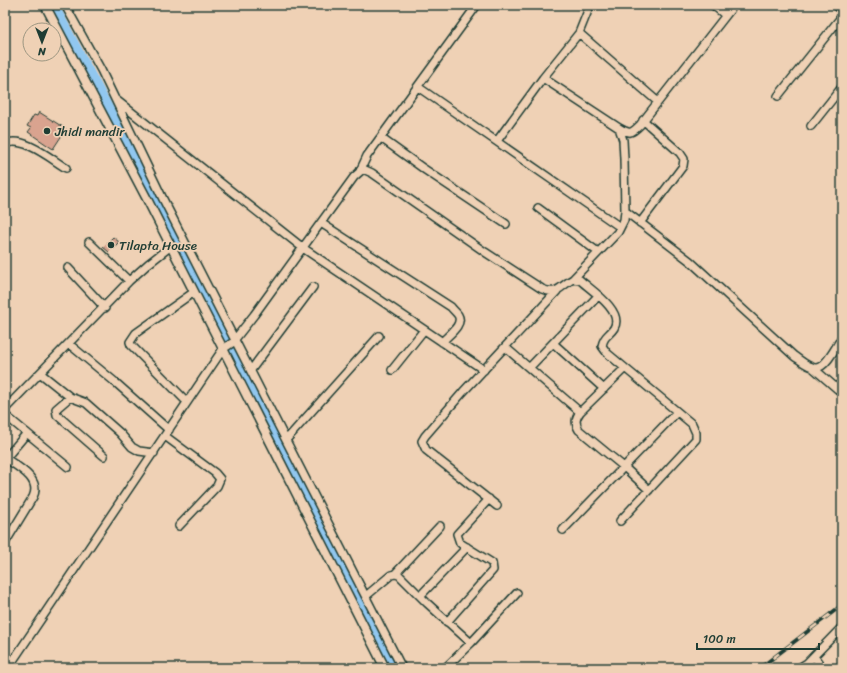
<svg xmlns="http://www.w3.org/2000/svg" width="847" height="673" font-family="Sriracha,sans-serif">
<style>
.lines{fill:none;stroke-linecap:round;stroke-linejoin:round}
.canal{stroke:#91c7ef;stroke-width:9}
.building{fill:#d9a38f;stroke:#1f3d34}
.minor-casing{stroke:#1f3d34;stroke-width:10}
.tertiary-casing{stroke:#1f3d34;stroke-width:11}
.minor{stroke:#efd1b5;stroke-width:7}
.tertiary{stroke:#efd1b5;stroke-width:8}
.rail-casing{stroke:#1f3d34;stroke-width:4}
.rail{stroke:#efd1b5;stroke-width:2.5;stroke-dasharray:8;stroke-linecap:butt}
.poi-dot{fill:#1f3d34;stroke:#efd1b5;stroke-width:1.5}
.labels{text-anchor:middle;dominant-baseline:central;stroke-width:3.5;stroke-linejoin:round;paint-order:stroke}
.poi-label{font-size:13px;fill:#1f3d34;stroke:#efd1b5;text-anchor:start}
</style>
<rect width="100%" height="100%" fill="#efd1b5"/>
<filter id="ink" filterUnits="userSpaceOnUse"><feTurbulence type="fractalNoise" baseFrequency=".025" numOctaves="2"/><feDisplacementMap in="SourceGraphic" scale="8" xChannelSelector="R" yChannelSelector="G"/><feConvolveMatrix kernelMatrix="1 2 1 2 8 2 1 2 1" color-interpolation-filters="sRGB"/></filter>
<g filter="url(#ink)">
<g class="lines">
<path class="canal" d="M54,5L112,114L396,668"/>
</g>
<path class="building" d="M39,112L66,129L53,149L28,132L31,128L27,126L34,115L37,116Z
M113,237L119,242L109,252L103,247Z"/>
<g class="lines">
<g class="minor-casing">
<path id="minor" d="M65,5L101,70L163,199L402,668
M713,5L725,15
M836,5L842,11
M579,33L658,102
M543,78L619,128C630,134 631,134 640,125L734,5
M418,87L620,227
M778,96L842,16
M115,99L303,248L484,370
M811,126L842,87
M381,138L424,169L506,224
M497,141L543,78L579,33L589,8L588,5
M5,144C23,135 51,159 66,168
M360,171L367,156L477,5
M538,208L598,252
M625,211L690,261L794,356C800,360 809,368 816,368C826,368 837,345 842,337
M321,223L451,307C453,310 456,312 458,315C464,325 448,335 442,342
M640,223L683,166L684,159L680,153L643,120
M89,242L129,281
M68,268L105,308
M573,279L618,232L624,220L625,211L624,159L623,140L619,128
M553,343L604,389
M69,344L115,382L169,430
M505,347L580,412
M812,367L842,393
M529,368L598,296
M625,368L580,412C575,419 575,423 579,430L624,467L649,490
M251,370L313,287
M392,370L424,330
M40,373L70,397L86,403L120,433L132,447L139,451L154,453
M70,397L56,409L57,415L104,456
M187,402L131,345L130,342L136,333L194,292
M5,409L129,281L148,264L171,246
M5,415L68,467
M165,436L215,473L220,479L217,486L179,526
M286,440L379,336
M5,458C18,467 42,479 33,497L5,543
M5,459L27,433
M497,506L426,450L422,441L425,436L463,392L557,291
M563,530L677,412
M395,574L440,526
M366,596L391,575L395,574L399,575L427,603L471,643
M420,596L467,547
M447,622L493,570L492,563L460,543L457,534L489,499
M814,656L822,668
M8,668L223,349L232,343L254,315L354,177L363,169L372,173L485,252L542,289C558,296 560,286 573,279L580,280C591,290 624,311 614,328C609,336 604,335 602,346L607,353L692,424L696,433V439L620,521
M445,668L471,643L517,593
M799,668L807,663L842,627"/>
</g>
<g class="tertiary-casing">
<path id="tertiary" d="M45,5L147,199L385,668"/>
</g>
<use href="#minor" class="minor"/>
<use href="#tertiary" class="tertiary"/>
<g class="rail-casing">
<path id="rail" d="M760,668L842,605"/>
</g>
<use href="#rail" class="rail"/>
</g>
</g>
<g class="poi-dot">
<circle cx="47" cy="131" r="4"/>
<circle cx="111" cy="245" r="4"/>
</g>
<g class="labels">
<g class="poi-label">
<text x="55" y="131">Jhidi mandir</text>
<text x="119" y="245">Tilapta House</text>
</g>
</g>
<rect width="847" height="673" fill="none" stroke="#efd1b5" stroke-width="20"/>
<rect x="10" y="10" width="827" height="653" fill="none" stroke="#1f3d34" stroke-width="1.5" filter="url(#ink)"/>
<g transform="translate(42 42) rotate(180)"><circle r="19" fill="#efd1b5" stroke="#9c9681"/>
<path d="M0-3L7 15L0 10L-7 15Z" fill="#1f3d34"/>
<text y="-6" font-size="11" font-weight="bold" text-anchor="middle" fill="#1f3d34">N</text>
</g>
<path d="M697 643v6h122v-6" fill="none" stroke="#1f3d34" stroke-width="2"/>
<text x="703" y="643" font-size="12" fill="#1f3d34" stroke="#efd1b5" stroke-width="3" paint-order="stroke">100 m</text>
</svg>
